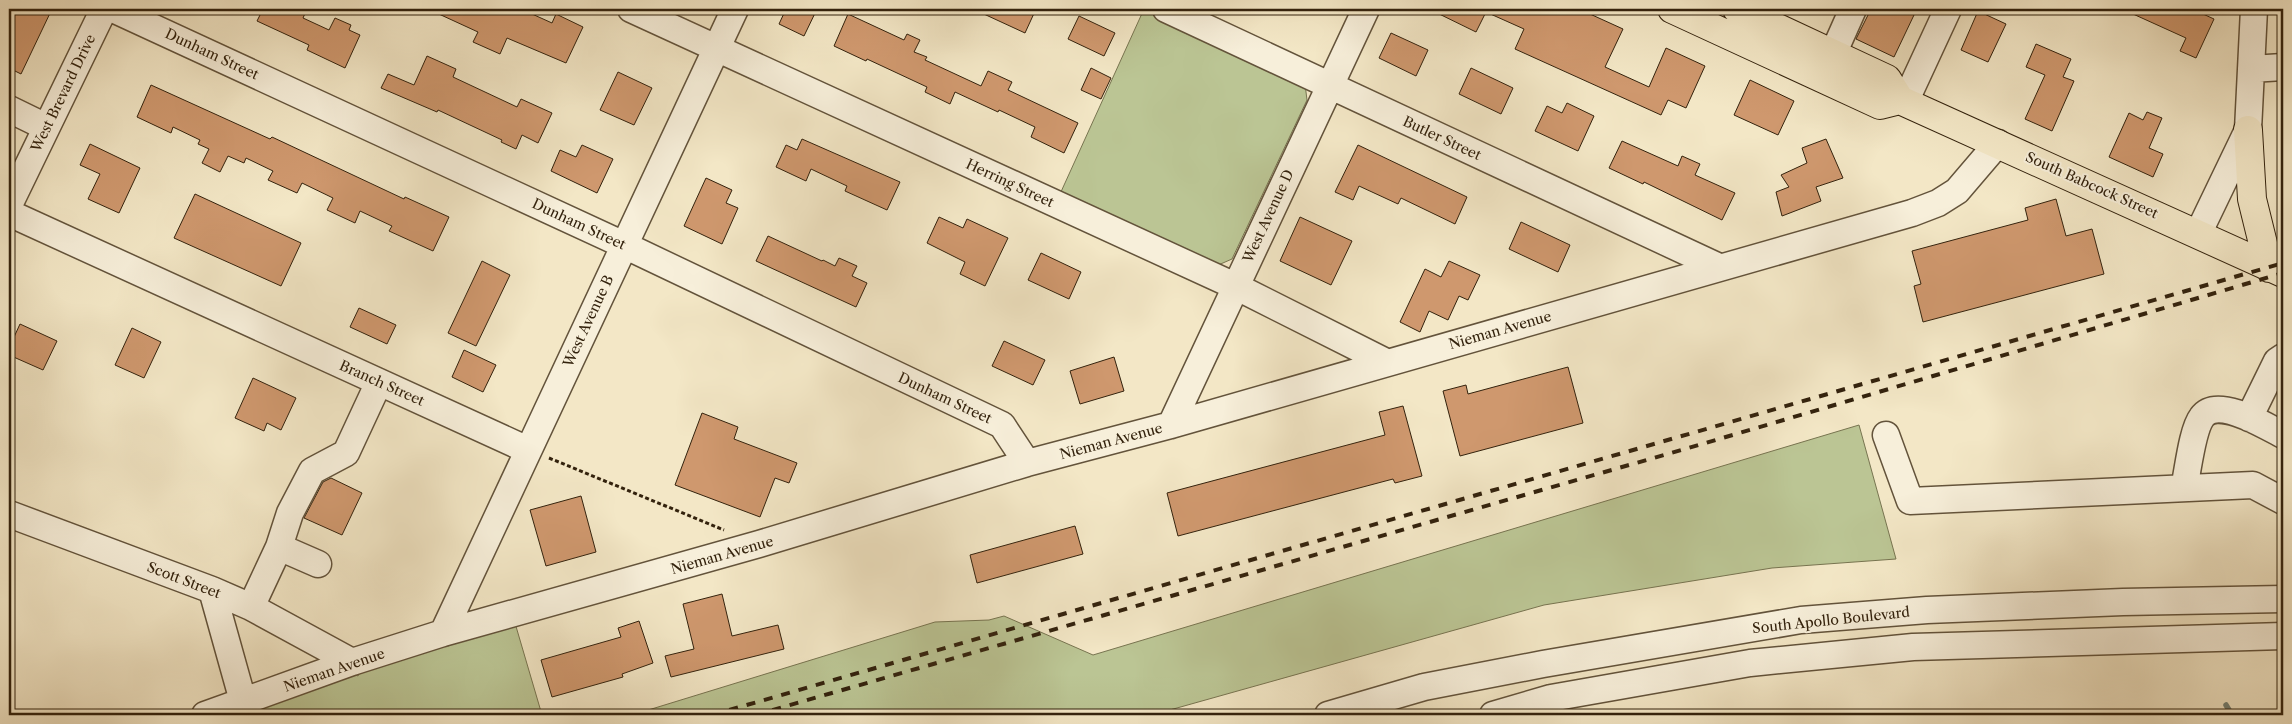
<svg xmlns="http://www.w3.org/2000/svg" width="2292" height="724" font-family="'Libre Caslon Text',serif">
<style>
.green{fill:#bbc594;stroke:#777450}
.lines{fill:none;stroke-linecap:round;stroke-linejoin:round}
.stream{stroke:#728074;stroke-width:5.5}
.building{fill:#cf986e;stroke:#33220d}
.minor-casing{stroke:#63533b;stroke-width:29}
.major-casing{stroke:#33220d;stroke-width:30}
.path{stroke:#33220d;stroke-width:3;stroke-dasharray:4 2.5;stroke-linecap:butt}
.minor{stroke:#f7efda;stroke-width:26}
.major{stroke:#f3e7c6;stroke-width:28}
.rail{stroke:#33220d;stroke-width:4;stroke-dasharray:9 9;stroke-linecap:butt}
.labels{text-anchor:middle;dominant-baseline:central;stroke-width:4;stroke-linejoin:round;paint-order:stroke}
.street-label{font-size:14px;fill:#33220d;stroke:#f7efda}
</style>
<rect width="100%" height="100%" fill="#f3e7c6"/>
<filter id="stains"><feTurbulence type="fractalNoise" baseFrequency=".004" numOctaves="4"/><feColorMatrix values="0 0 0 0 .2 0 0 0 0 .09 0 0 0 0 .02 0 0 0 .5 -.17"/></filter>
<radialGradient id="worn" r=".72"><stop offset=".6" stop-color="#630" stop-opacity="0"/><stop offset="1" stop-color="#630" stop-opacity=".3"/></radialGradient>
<path class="green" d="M1144,9L1305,84L1307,100L1232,259L1216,266L1060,194Z
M1859,425L1896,559L1772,568L1544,605L1152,715H632L935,622L989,620L1004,616L1093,655Z
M515,623L542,715H235L352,673L358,676L361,670L443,644L449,646L451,642Z"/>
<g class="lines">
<path class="stream" d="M2226,705L2232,715"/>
</g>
<path class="building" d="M9,9H52L21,74L9,68Z
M263,9H307L303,18L329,30L335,18L351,25L349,30L360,35L345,68L307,50L309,45L257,21Z
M428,9H521L552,23L556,14L583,27L566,63L507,38L500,54L473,42L478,32Z
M786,9H817L804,36L779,24Z
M973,9H1036L1025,33Z
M1429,9H1579L1623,29L1605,67L1649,87L1666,48L1705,66L1686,108L1668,100L1661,115L1515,49L1524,29L1486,12L1476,32Z
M1871,9H1901L1914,15L1894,57L1856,39Z
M2122,9H2192L2214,19L2196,58L2180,51L2186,38Z
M1978,11L2006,24L1988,62L1961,50Z
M848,14L904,40L907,34L920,40L914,52L927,57L925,60L981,86L988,71L1012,82L1008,90L1078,123L1064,153L1031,137L1035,127L999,110L998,112L955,92L950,104L925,92L927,87L867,59L866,61L834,46Z
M1079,16L1115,33L1104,56L1068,39Z
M1391,33L1428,50L1416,76L1379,58Z
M2036,44L2071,59L2063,77L2074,81L2052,131L2025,119L2045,75L2026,67Z
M427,56L456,69L453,77L517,107L521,99L552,113L538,143L522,135L516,149L501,142L502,140L438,110L437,112L381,88L388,74L414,85Z
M1091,68L1111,78L1101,99L1081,90Z
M1471,68L1513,88L1501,114L1459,94Z
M618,72L652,88L634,125L600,110Z
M1750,80L1794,101L1778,135L1734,115Z
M151,85L270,139L272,137L404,199L405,197L449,217L433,251L389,231L392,226L360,211L355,223L327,210L333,198L302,183L297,193L268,180L273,171L246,158L244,163L228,156L220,172L202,163L209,149L198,144L200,140L173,127L171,133L137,117Z
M1567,103L1594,116L1578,151L1535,131L1547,106L1562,113Z
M2147,112L2162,118L2149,148L2163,154L2153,177L2109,157L2129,113L2143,120Z
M802,139L900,182L887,210L845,191L847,186L811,169L806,181L776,167L786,145L797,150Z
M1826,139L1843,178L1816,187L1821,201L1782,216L1776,192L1789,187L1781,175L1807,163L1802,148Z
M1622,141L1678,166L1682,156L1700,164L1695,175L1735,193L1722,220L1644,182L1643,184L1609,168Z
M90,144L140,168L119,213L88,199L100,174L80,165Z
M582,145L613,159L597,193L551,171L560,150L576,157Z
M1358,145L1467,197L1455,224L1401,198L1398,204L1359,186L1353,200L1335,192Z
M706,178L732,190L726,203L738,208L722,244L684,226Z
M195,194L301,243L281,286L174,238Z
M2056,199L2066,236L2092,229L2104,274L1923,322L1914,286L1921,284L1912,251L2028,220L2025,208Z
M939,217L963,228L967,219L1008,238L985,286L960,274L965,262L927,243Z
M1300,217L1352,241L1331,285L1280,261Z
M1521,222L1570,245L1558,272L1509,249Z
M768,236L822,261L823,260L835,266L839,258L857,266L852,276L867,283L856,307L756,261Z
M1041,253L1081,272L1069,299L1028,280Z
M482,261L510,275L476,346L448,333Z
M1449,261L1480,275L1468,300L1459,296L1448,320L1429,311L1420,332L1400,322L1425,269L1441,277Z
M359,308L396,325L387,344L350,327Z
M20,324L57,341L43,370L9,355V348Z
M132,328L161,342L144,378L115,365Z
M1004,341L1045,360L1033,385L992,366Z
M464,350L496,365L483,392L452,377Z
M1114,357L1124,391L1080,404L1070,371Z
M1568,367L1583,423L1460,456L1443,391L1466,385L1468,394Z
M253,378L296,398L281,430L267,423L264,431L235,418Z
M1403,406L1422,476L1395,483L1393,479L1178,536L1167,493L1385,435L1379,412Z
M702,413L738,427L734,439L797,463L789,483L775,478L760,517L675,485Z
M331,478L362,493L342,535L304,518L323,482Z
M581,496L596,552L546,566L530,510Z
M1075,526L1083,554L977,583L970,555Z
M722,594L732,636L778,625L784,649L671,677L665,656L694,649L683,604Z
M639,621L653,663L622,674L623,677L552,697L541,660L621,637L618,628Z"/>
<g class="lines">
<g class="minor-casing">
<path id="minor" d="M113,9L624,245L1002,425L1027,463
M631,9L1235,286L1386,362
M1166,9L1719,267
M1833,54L1853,9
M2251,69L2283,67
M1905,102L1948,9
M9,109L46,127
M9,205L104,9
M9,213L528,450
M2198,234L2248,130L2254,9
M2249,418L2277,361L2283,357
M1171,425L1366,9
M1886,435L1910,501L2253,485L2283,501
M2184,488C2188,471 2192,430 2202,417C2217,396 2266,426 2283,435
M9,514L212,590L251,607L352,662
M279,547L290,513L312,471L346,453L379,382
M212,590L243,701
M251,607L279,547L318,564
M443,633L735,9
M205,715L352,662L443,633L759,544L1027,463L1171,425L1912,213L1938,203L1957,191L1998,143
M1328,715L1424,687L1543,664L1801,620L1927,610L2123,602L2283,599
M1493,715L1551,698L1750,663L1913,647L2283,636"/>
</g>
<g class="major-casing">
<path id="major" d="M1672,9L1880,105L1900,100
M1737,9L1887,79L1900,100L2283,273
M2248,130L2252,199L2269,268"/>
</g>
<path class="path" d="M549,458L724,530"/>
<use href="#minor" class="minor"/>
<use href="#major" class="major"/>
<path class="rail" d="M712,715L2283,263
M755,715L1685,449L2283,273"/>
</g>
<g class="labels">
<g class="street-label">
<text transform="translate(212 54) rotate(25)">Dunham Street</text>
<text transform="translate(63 93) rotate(-64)">West Brevard Drive</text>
<text transform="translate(1442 138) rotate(25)">Butler Street</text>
<text transform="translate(1010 183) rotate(25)">Herring Street</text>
<text transform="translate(2092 185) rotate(24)">South Babcock Street</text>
<text transform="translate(1268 216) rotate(-65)">West Avenue D</text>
<text transform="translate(579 224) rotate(25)">Dunham Street</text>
<text transform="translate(588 321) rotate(-65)">West Avenue B</text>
<text transform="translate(1500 330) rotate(-16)">Nieman Avenue</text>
<text transform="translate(382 383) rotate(24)">Branch Street</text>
<text transform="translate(945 398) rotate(25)">Dunham Street</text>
<text transform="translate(1111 441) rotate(-15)">Nieman Avenue</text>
<text transform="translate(722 555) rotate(-16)">Nieman Avenue</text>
<text transform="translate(184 580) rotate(21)">Scott Street</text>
<text transform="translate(1831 620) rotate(-6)">South Apollo Boulevard</text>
<text transform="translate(334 670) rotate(-19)">Nieman Avenue</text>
</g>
</g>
<rect width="2292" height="724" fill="none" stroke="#f3e7c6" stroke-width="30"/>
<rect x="10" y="10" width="2272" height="704" fill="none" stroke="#33220d" stroke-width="2.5"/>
<rect x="15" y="15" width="2262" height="694" fill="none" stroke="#33220d"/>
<rect width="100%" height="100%" filter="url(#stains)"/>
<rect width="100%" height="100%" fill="url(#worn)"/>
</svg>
